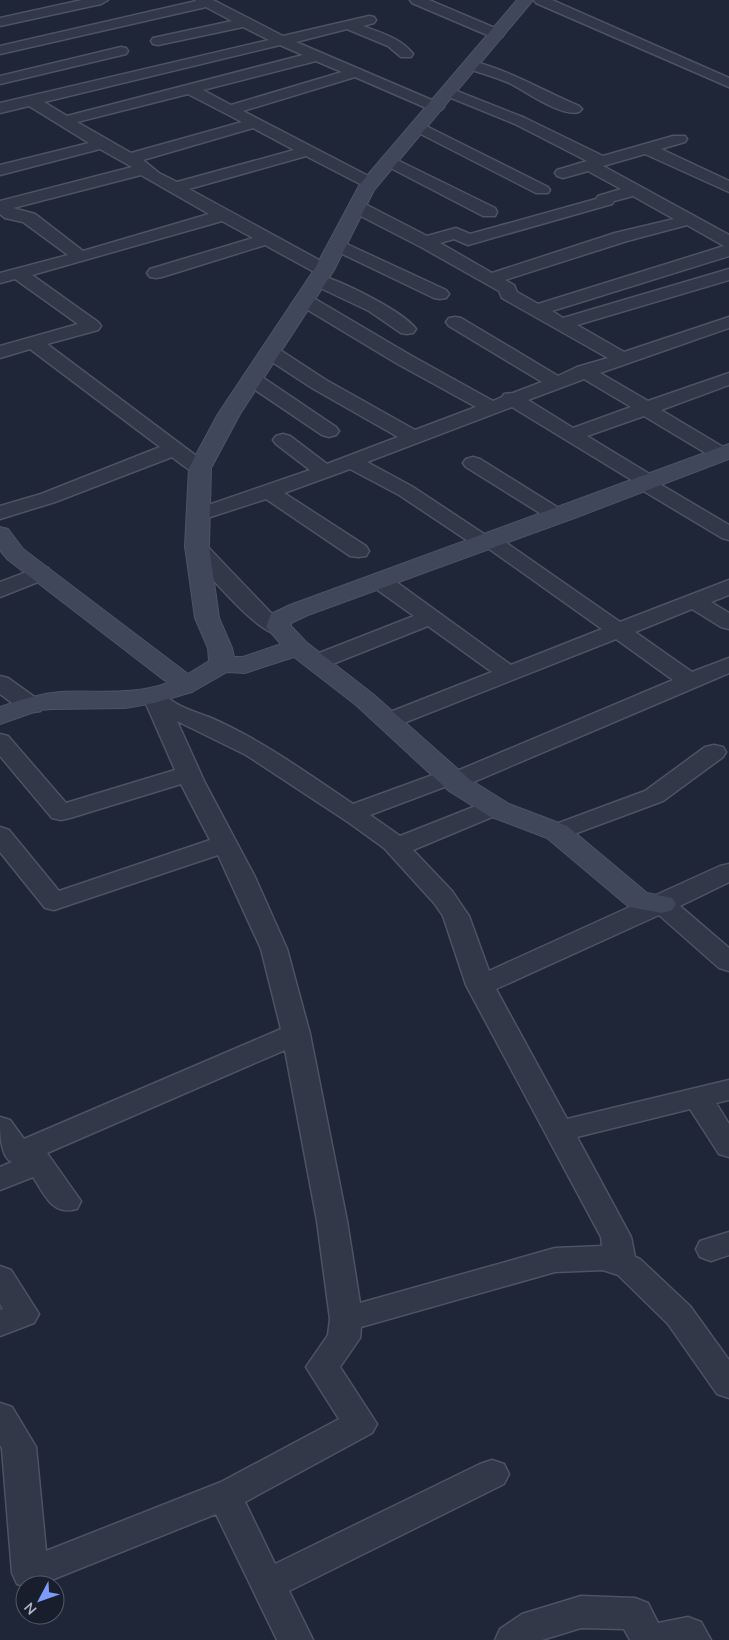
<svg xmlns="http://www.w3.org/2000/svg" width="729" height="1640" font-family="'Nunito Sans',sans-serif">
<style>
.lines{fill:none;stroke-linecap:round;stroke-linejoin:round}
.street-casing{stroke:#4d5363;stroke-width:3}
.secondary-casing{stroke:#4d5363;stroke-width:2}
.street{fill:#333848;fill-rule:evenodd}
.secondary{fill:#41475b;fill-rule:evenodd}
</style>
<rect width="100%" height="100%" fill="#1f2637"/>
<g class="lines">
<g class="street-casing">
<path id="street" d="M82,0H108L101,4L0,26V18Z
M195,0H213L283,36L369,16L374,17L376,20L374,23L363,26C381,33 401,38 413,54L411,57H401L388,46L347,29L296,42L441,104L444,107L441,110H431L355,77L243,111L376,180L378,183L376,186H364L306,156L189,189L330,266L333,270L330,274L324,275L318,274L265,245L162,277L156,278L150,277L147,273L150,269L253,238L222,221L32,275L98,322L101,326L98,330L47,344L207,464L210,468L207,472C193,476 183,465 172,457L55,502L0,519V506L41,494L160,447L30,349L0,358V346L78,324L15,279L0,283V273L68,255L23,222L5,218L0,214V201L132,167L100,149L0,175V165L89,143L29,106L0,113V103L269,40L243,27L158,45L153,44L151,41L153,38L232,21L206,7L0,54V46L196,1ZM280,45L303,55L67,116L44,102ZM316,61L342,72L231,105L203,90ZM188,94L242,122L131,153L77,122ZM253,128L294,150L177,182L159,173L143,160ZM141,175L209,214L83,251L35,214L13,208Z
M410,0H429L502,31L504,34L502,37H492L412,3Z
M534,0H552L729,78V87L536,3Z
M121,47L126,48L128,51L126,54L0,84V76Z
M471,61C510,70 543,91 579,106L582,109L579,112C561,117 527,92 511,84C497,77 480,73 466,68L464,65L466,62Z
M449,88L525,118L603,156L673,136H685L687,139L685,142L661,149L729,181V192L645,154L603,166L729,235V256L552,311L563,318L729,269V280L577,325L624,352L729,317V328L600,373L648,401L729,373V385L661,410L728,450V458L721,460L714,458L644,416L587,436L656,478L658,483L729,525V540L722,538L637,487L635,482L512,407L367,462L413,487L487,536L498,537L620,622L729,580V595L711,602L729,613V629L721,627L692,609L635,632L692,672L729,658V673L464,786L455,788L447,786L370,815L400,836L486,802L495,800L504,802L507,807L504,812L413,850L452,891L469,916L489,971L720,866L729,864V882L680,906L729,948V971L719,968L659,915L496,989L567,1119L729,1080V1100L716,1103L729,1124V1157L719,1154L690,1109L577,1137L631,1237L635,1257L640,1259L690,1306L729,1360V1398L717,1394L668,1324L618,1275L603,1270L555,1272L361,1327L360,1338L340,1367L377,1424L372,1433L245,1502L275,1564L480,1464L492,1460L504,1464L509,1474L504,1484L289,1591L313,1640H277L216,1514L39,1585L25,1586L17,1584L12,1573L2,1449L0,1445V1403L12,1407L36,1447L46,1551L221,1482L339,1419L306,1367L328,1335L330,1319L317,1221L285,1050L47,1153L81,1201L77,1209C52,1216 45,1195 33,1177L0,1190V1167L12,1162C0,1157 0,1131 0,1117L10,1120L24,1139L281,1029L261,949L218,855L54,910L45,908L0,852V827L9,830L59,891L210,840L181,784L70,818L61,820L52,818L0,756V734L8,736L66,803L175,770L143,697L147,692L155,690L163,692C173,706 193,711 209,717C260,739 307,773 353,804L441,772L450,770L457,771L673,680L616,639L396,726L388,728L380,726L376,721L380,716L492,672L428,626L325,667L317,669L309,667L306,662L309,657L414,616L372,586L369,581L372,576L380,574L388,576L511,665L602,629L488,548L477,547L399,495L350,469L284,493L366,546L369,551L366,556L358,557L350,556L266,499L198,521L191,519L188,515L191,511L310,470L276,444L273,440L276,436L283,434L290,436L327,464L398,437L312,388L263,356L261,352L263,348L270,346L277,348L326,380L415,430L476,407L396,363L298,304L295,300L298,296L304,295L310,296L410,355L493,401L502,397L504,394L513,393L542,382L449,326L446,322L449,318L455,317L461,318L558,376L577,367L608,358L502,298L499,291L421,247L351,211L349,207L351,203H363L427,236L456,228L470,234L596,199L598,196L621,189L588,171L563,178L557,176L555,173L557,170L587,161L515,124L444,95L442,92L444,89ZM633,196L674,219L615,233L492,273L440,243L454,239L468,245L612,204L614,201ZM687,225L724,246L538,304L517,292L514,285L505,280L627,241ZM584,379L631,407L573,428L528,400ZM177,721L246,755L348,822L384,848L434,903L443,916L466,985L601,1237L602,1246L555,1248L360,1303L347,1221L310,1034L287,949L255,877L205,783Z
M418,122L548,187L550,190L548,193H536L413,130L410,127L413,124Z
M389,156L495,208L497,212L495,216H483L383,164L381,161L383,158Z
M338,240L446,290L449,294L446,298L440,299L434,298L332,249L329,245L332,241Z
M318,275C340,280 403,311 416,329L413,333L407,334L401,333L369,311L312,284L309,280L312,276Z
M252,373L259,375L336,427L339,431L336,435L329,437L322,435L245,383L243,379L245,375Z
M473,457L480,459L565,512L568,516L565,520L558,522L551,520L466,467L463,463L466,459Z
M197,543L205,544L270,612L286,622L289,627L286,632C280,633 276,634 271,632C249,623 208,573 189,554L186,549L189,544Z
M40,567L48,568L51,573L48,578L0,597V582Z
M0,676L8,678L40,701L44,706L40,711C24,715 13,703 0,694Z
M714,745L723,747L726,752L723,757L663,801L566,837L557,840L548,837L544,832L548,827L645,791L705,747Z
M729,1232V1255L711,1261L700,1257L696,1249L700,1241Z
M0,1266L11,1270L39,1314L34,1323L0,1336V1310L3,1309L0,1304Z
M581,1596L635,1598L648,1603L658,1623L688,1617L701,1622L711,1640H630L624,1629L581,1628L542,1640H495L500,1629L522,1614Z"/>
</g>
<g class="secondary-casing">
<path id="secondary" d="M517,0H533L374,190L334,270L240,414L211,468L209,546L219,618L232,648L234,657H243L281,644L266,627L271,614L290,605L729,444V459L577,517L308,615L291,623V626L306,642L374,695L469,779L509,804L567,826L647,893L672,898L676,904L672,910L662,913L629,907L547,838L489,816L449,791L356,705L294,657L245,673L227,672L192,692L154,703L125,708L52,709L40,710L0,724V707C19,700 39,694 60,692C97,690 132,696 168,683L7,559L0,550V527L8,529L23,549L188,674L209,661L208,648L195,618L185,546L189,468L218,414L314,270L360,184Z"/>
</g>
<use href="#street" class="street"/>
<use href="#secondary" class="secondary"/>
</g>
<g transform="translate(40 1600) rotate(229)"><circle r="24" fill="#181e2c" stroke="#545a69"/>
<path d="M0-4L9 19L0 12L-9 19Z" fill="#7c9bfb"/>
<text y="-8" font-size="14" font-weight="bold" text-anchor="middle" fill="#adb3c5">N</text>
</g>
</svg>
